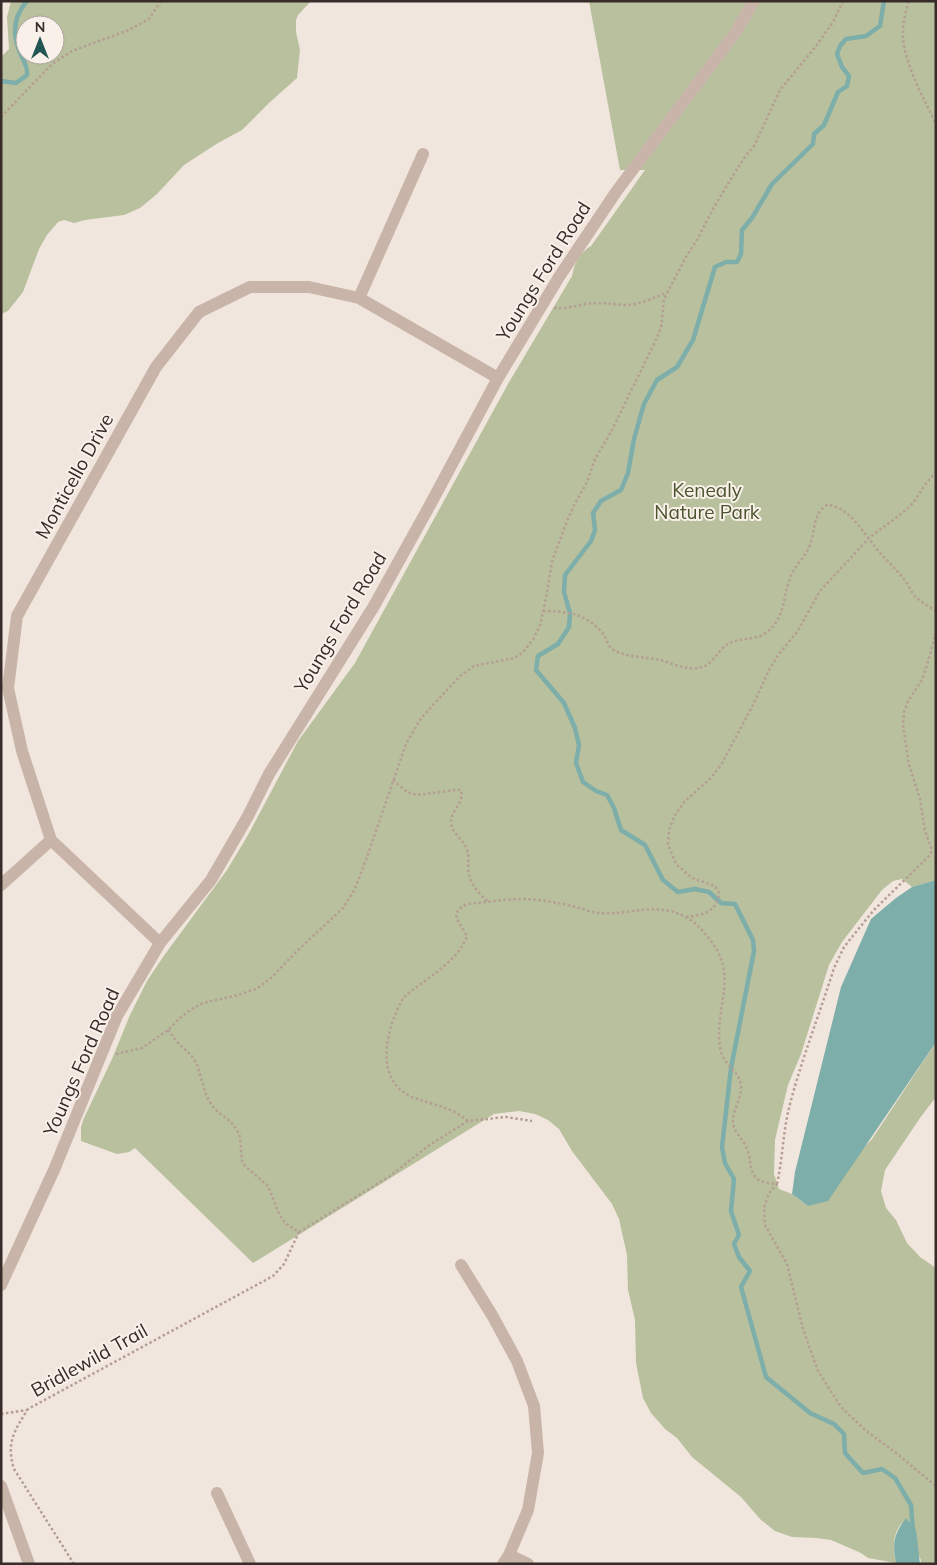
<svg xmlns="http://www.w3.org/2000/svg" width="937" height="1565" font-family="Mulish,sans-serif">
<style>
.green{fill:#b8c09d;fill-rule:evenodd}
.water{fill:#7daeaa}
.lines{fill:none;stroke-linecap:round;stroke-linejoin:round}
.stream{stroke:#7daeaa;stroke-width:4.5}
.path{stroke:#b59e93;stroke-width:2.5;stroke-dasharray:2.5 2.5;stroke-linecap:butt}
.minor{stroke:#c9b4a9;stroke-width:12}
.labels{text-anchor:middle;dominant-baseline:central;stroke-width:4;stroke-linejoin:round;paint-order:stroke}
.street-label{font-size:19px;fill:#372c29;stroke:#f9f0e9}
.park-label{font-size:19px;fill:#4a542d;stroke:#f9f0e9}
</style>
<rect width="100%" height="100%" fill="#f1e6dd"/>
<path class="green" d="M11,1H311L298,15L296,20V32L300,50L297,78L270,102L242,130L218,143L184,165L157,194L140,208L124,215L85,220L74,223L64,220L58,222L47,235L39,249L23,292L8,311L1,314V57L9,49L7,17ZM25,25H55V55H25Z
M589,1H936V880L912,887L902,879L893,881L882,890L842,942L829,965L801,1054L788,1085L775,1140L774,1174L779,1189L792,1194L808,1206L872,1139L936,1042V1097L920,1118L885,1170L881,1191L886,1208L896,1220L907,1243L920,1257L936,1268V1564H920L921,1560L902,1523C892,1534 893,1550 896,1563L868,1558L861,1553L831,1540L817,1538L792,1537L775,1531L761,1520L741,1497L692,1457L677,1438L665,1429L651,1413L643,1398L636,1363L635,1320L628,1290L627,1255L619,1219L612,1204L572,1151L559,1129L548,1120L535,1114L519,1111L494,1114L253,1263L135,1148L129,1152L117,1154L81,1141V1127L84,1118L112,1059L130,1015L147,981L163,957L227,870L248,835L298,741L355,663L508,384L572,276C574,264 580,252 591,246L645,170H620Z"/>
<path class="water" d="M936,880V1042L828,1201L808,1206L792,1194L795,1172L841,987L871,919L896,898L912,887Z
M906,1518L916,1530L920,1564L896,1563C892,1543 894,1534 906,1518Z"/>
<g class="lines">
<path class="stream" d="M884,1L880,26L866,36L846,39L840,46L837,54L842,67L849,76L847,86L838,92L824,125L814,134L813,144L772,184L752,218L742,230L741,254L737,262H726L715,267L693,340L677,367L657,380L644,404L634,439L628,473L621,490L601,501L593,513L595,530L591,541L565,575L564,592L570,613L569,627L558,644L538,656L536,670L564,703L575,728L579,745L576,763L583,782L596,791L607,795L614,808L621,830L645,845L663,880L678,892L695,889L709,892L721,903L735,904L753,940L754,951L731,1068L722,1147L725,1163L734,1179L731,1211L739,1235L734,1244L739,1257L750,1271L741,1287L766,1377L810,1413L834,1424L844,1434L845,1453L863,1473L882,1469L895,1478L911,1505L913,1531
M1,81L16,83L27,75C28,67 25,64 22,57C12,37 12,18 27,1"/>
<path class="path" d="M908,1C906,13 902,25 903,36C904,63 924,99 936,124
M1,117L52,64L72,51L129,30L149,19L161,1
M554,308C565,309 575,306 585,304C599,302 611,304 625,305C639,305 653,298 666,293
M543,611C566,611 586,614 602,632C606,637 607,644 611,648C621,657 646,657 659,660C669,662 678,667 688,668C693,669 698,668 703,667C714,662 718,650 728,644C740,637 756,641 767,632C787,616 782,594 792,574C797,563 806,556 810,545C815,531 813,513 827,505C850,506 867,538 880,553C889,563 898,571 906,582C909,586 911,591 914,595C920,602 929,606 936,611
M393,780L407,792L417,795L456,790H461C465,803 450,811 451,823C452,833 462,839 466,847C470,855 467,865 469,874C471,886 481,895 489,903
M686,917C702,915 718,912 719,893L715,886L692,878L676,864L668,844L669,830L675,815L685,801L711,778L721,765L754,703L770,668L779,654L797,632L820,591L869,538L901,514L913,503L927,482L936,472
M168,1030L176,1041L191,1055L197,1064L206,1095L211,1104L219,1113L230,1121L237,1130L240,1137L242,1161L245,1166L268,1186L279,1214L285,1223L299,1232
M116,1054L142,1048L168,1030L179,1019L190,1010L203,1003L238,995L256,989L272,977L295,953L343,908L354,891L366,860L406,744L421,718L460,676L474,666L515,658L524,651L534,638L540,625L546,598L552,562L565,526L573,507L587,482L595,459L611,432L655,342L661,328L664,299L687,255L697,240L713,209L729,182L746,155L754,146L780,90L816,46L833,22L843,1
M468,1121C450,1106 432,1105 412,1097C372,1080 387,1025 404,997C424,980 459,961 467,936C460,922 447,914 467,904C491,902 515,897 539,900C552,902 564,904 576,907C583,909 591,912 598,913C629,916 657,900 687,918C695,922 701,929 707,936C741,975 714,1004 720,1047C722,1065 739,1069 741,1086C742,1097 734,1108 733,1119C732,1132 743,1138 747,1149C751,1158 749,1170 756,1178C761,1183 770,1183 777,1184L769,1193L764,1208L765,1225L787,1264L803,1329L818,1371L841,1407L865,1430L896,1453L936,1486
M777,1184C783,1157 783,1130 790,1104C802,1058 820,1013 834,968L844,947L873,911L930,855L932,850L925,831L920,799L909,765L903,725L904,712L908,701L922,680L927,665L936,633
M299,1232L390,1176L428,1146L468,1121L506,1117L532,1121
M1,1414L27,1410
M74,1564L14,1469C6,1443 14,1431 28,1409L273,1276L284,1264L299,1232"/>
<path class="minor" d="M359,298L423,154
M1,885L51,840
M160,943L51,840L22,751L8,688L17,616L156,367L199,312L250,287H309L359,298L498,378
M461,1265L492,1315L517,1361L534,1406L538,1453L528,1510L509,1555L503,1564
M1,1285L54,1170L117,1016L160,943L211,880L248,816L269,774L374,606L430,505L498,378L559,277L616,192L735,33L754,1
M1,1486L29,1564
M217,1493L250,1564
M509,1555L528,1564"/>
</g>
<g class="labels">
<g class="street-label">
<text transform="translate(543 271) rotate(-58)">Youngs Ford Road</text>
<text transform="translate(74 476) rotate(-61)">Monticello Drive</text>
<text transform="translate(340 622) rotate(-59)">Youngs Ford Road</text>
<text transform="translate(81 1062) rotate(-66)">Youngs Ford Road</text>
<text transform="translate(89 1360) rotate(-29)">Bridlewild Trail</text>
</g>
<g class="park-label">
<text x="707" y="490">Kenealy<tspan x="707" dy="22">Nature Park</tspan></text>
</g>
</g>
<rect width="937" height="1565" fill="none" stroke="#372c29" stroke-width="5"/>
<g transform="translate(40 40)"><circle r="24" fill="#f9f0e9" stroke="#aba29c"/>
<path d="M0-4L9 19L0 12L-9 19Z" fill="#205754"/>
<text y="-8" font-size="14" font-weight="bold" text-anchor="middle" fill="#372c29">N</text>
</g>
</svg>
